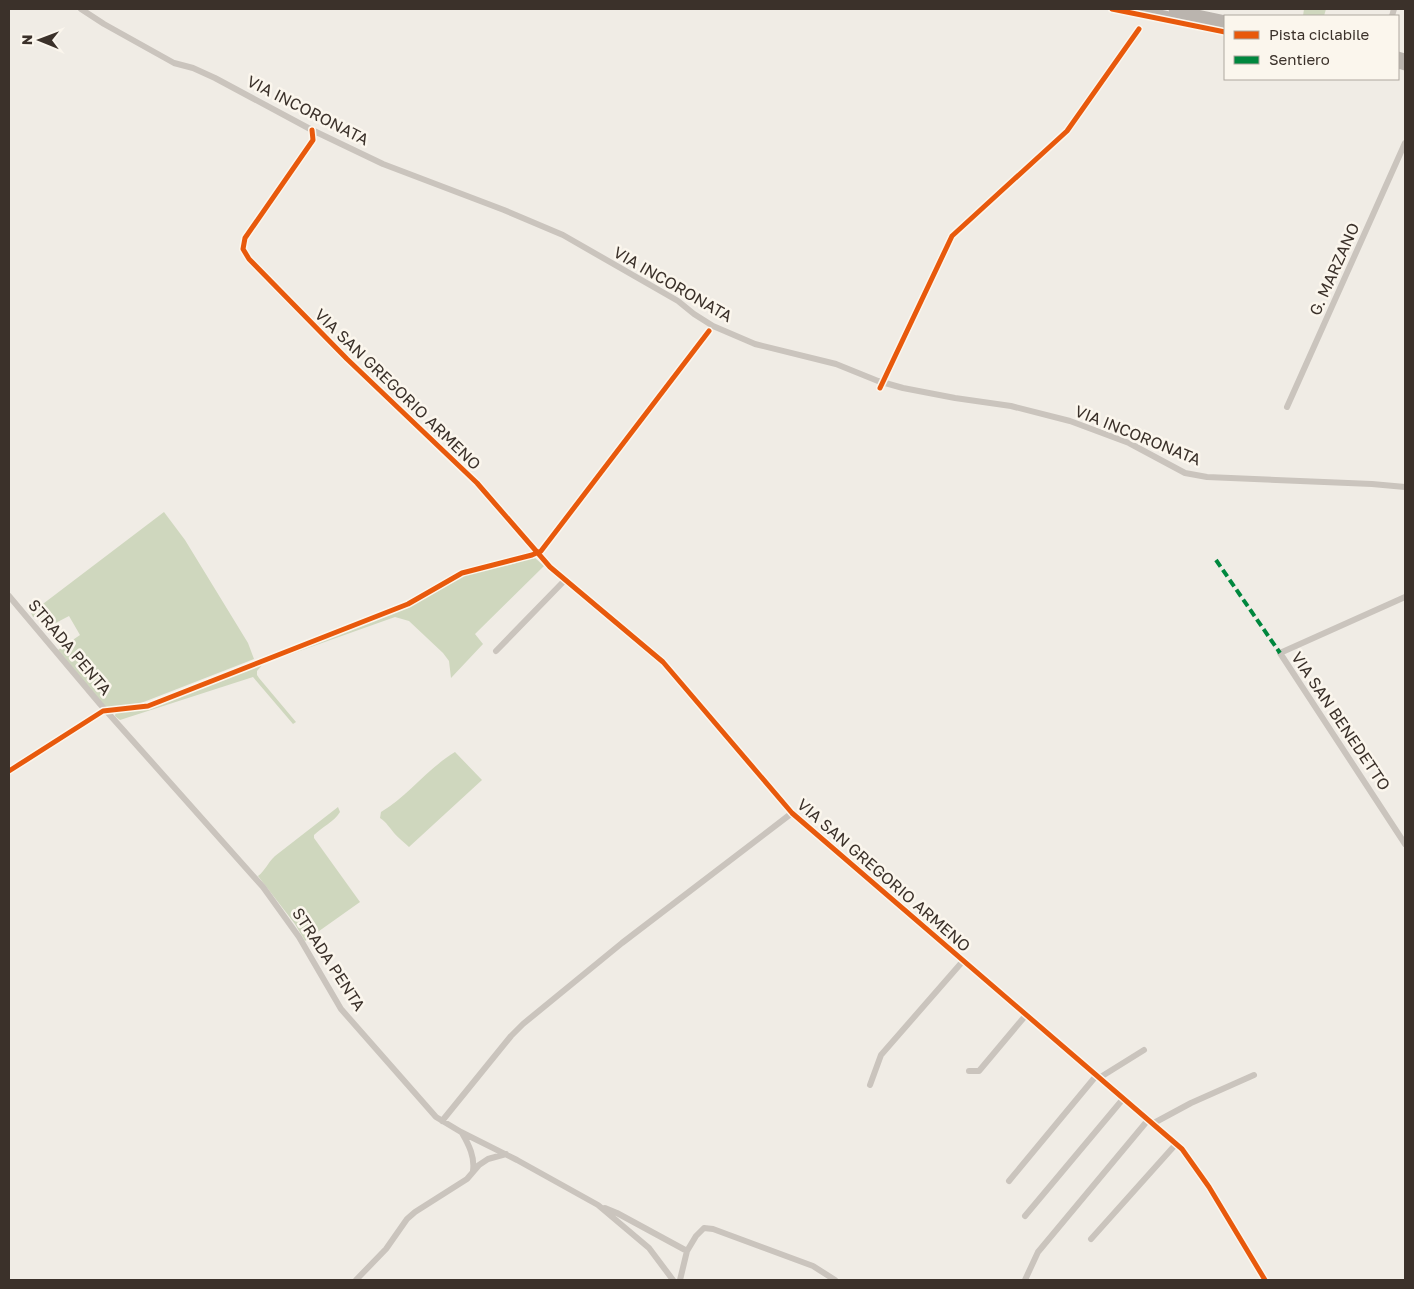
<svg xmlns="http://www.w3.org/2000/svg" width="1414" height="1289" font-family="'Golos Text',sans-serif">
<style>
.green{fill:#cfd7be}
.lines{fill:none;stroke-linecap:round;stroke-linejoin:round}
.street{stroke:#cac4bd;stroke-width:6}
.secondary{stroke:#bab4ae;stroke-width:9}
.quiet{stroke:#00873e;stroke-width:4;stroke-dasharray:8 4;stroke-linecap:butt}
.cycleway-casing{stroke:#fbf6ed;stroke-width:8}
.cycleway{stroke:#e8590c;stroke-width:5}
.labels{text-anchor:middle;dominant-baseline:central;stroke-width:5;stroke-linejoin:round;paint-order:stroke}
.street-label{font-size:16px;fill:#3b312a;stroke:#fbf6ed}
</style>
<rect width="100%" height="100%" fill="#f0ece5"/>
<path class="green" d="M1304,9H1326L1324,16H1303Z
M164,512L185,540L248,643L254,659L141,703L106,708L58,650L80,635L69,616L48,627L38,616L33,617L31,613Z
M534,557L544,566L475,634L483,644L451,678L449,661L443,653L409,621L395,617L263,664L257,671V675L259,678L296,722L293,724L253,677L120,720L115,716L116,711L142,710L151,708C236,672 323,640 409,606C426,599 441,585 458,577C474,569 492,569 509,565C517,563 526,559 534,557Z
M455,752L482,780L409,847C404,842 398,838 394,833C389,827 387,823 380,818L381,812C408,796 427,769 455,752Z
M338,807L340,812C334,822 322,827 314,835V838L360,902L305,941L295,924L258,876C265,871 268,862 275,856Z"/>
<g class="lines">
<path class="street" d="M81,9L104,24L174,63L193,68L215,78L312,130L383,164L504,210L563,235L678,301L694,314L713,326L755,344L836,364L878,381L903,388L955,398L1011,406L1070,421L1129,443L1185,473L1207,477L1372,484L1405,487
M1392,16L1394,9
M312,130L313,140L245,238L243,249L249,259L347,359L477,483L550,567L663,662L792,813L1182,1149L1209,1187L1265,1280
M1287,407L1405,143
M9,596L100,704L263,887L299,937L341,1009L436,1117L461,1132L517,1160L598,1205L649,1248L673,1280
M1405,597L1280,653L1405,844
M496,651L565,580
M969,1071H979L1026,1015
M1099,1078L1144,1050
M870,1085L881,1055L963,961
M442,1121L511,1036L523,1024L622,943L792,813
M1152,1124L1191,1103L1254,1075
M462,1133C469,1145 475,1157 473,1171
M1009,1181L1096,1076
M605,1208L617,1213L687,1251L696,1236L704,1228L713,1229L813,1266L835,1280
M1025,1216L1123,1099
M1091,1239L1176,1144
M356,1280L386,1249L407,1219L415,1212L467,1179L479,1165L488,1159L506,1154
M680,1280L687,1251
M1025,1280L1038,1252L1148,1120"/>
<path class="secondary" d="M1136,9L1225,28
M1173,9L1225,20
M1398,56L1405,58
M1398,64L1405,66"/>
<path class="quiet" d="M1216,560L1280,653"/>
<g class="cycleway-casing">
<path id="cycleway" d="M1112,9L1225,32
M312,130L313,140L245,238L243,249L249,259L347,359L477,483L550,567L663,662L792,813L1182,1149L1209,1187L1265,1280
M880,388L952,236L1067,131L1139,29
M9,771L103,711L148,706L408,604L462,573L532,555L541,551L709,331"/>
</g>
<use href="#cycleway" class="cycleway"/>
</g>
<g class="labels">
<g class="street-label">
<text transform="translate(308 110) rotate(27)">VIA INCORONATA</text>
<text transform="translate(1334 269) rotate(-66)">G. MARZANO</text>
<text transform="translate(673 284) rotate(30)">VIA INCORONATA</text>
<text transform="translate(398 389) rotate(44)">VIA SAN GREGORIO ARMENO</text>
<text transform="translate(1138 435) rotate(22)">VIA INCORONATA</text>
<text transform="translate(70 647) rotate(50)">STRADA PENTA</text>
<text transform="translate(1341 721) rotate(56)">VIA SAN BENEDETTO</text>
<text transform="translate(884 875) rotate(41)">VIA SAN GREGORIO ARMENO</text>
<text transform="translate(329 959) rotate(57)">STRADA PENTA</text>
</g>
</g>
<rect width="1414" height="1289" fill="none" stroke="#3b312a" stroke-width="20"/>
<rect x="1224" y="15" width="175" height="65" fill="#fbf6ed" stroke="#aea79f"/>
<rect x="1234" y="31" width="25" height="8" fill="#e8590c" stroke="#aea79f"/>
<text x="1269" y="40" font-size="15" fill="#3b312a">Pista ciclabile</text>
<rect x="1234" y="56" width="25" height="8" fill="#00873e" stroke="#aea79f"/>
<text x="1269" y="65" font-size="15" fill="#3b312a">Sentiero</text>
<g transform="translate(40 40) rotate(271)" stroke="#fbf6ed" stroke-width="4" paint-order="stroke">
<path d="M0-4L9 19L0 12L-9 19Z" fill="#3b312a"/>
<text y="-8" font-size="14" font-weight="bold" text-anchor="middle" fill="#3b312a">N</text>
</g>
</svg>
